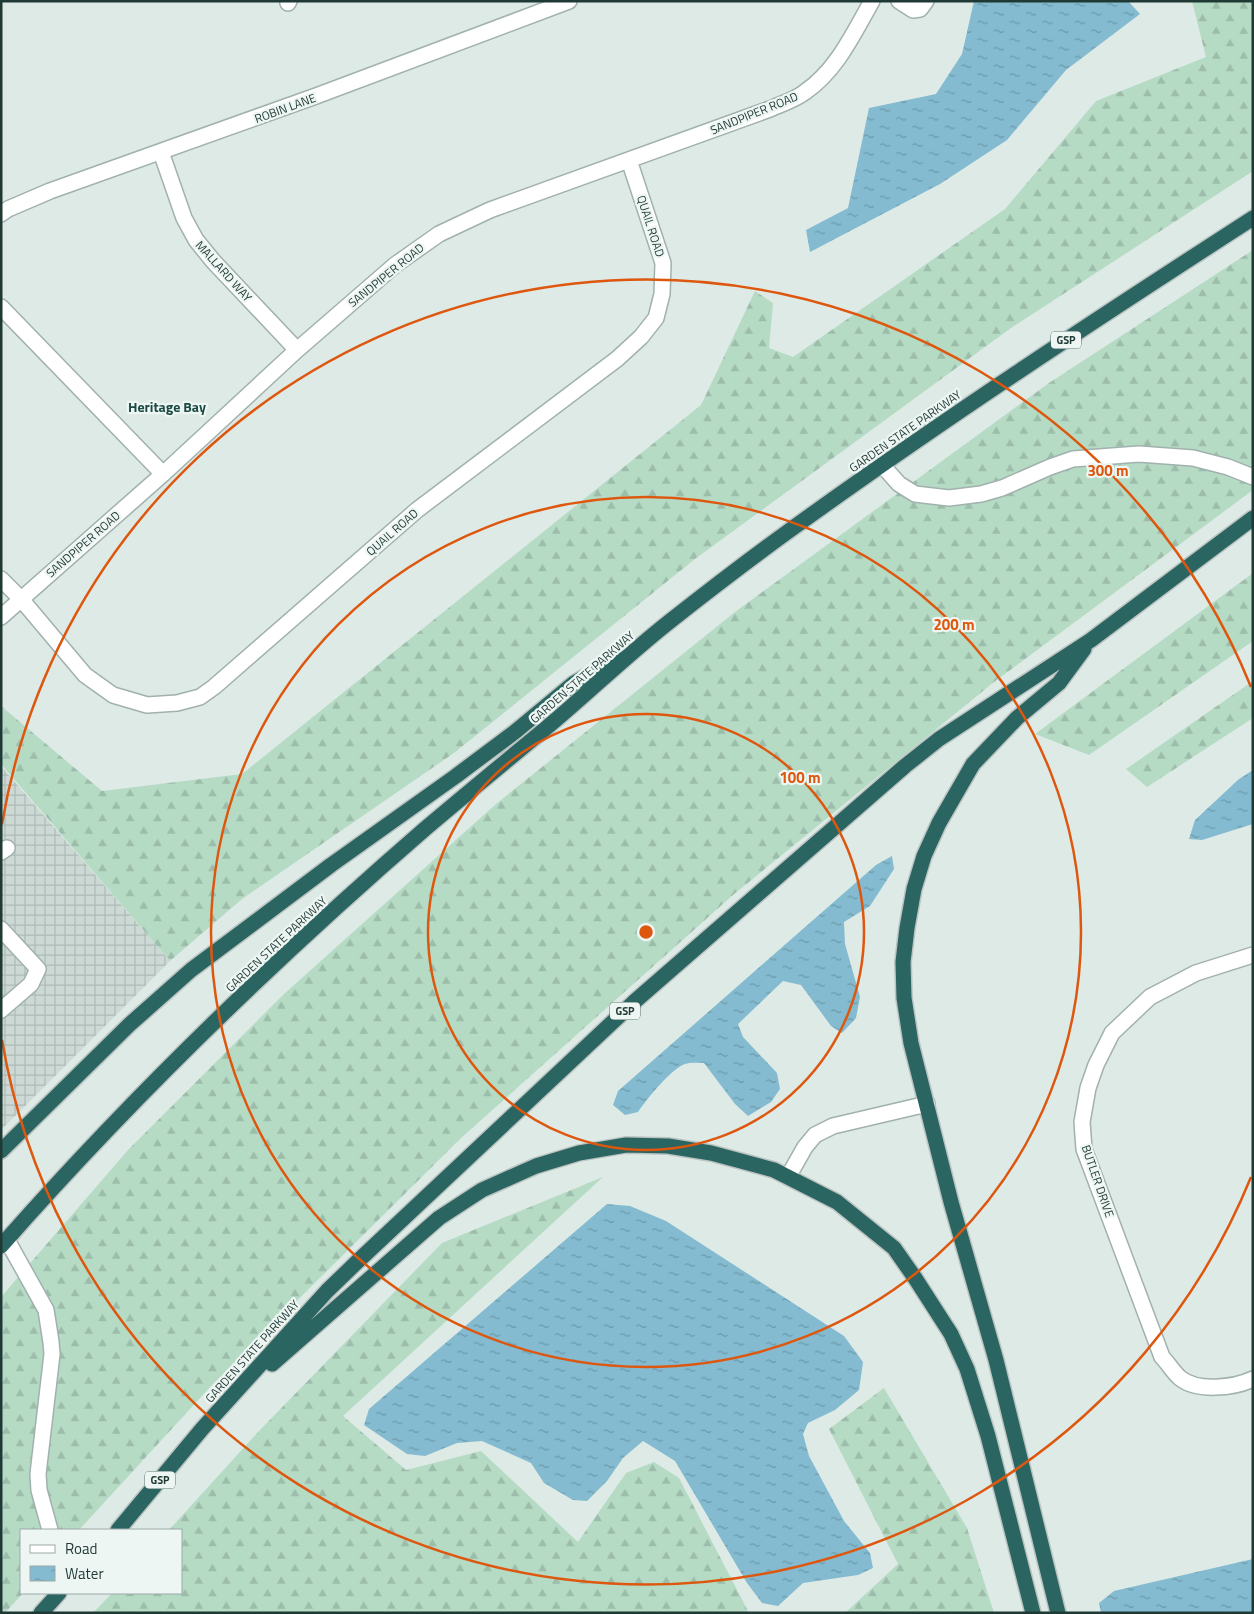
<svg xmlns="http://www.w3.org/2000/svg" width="1254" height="1614" font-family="'Titillium Web',sans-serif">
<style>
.industrial{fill:url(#industrial-grid)}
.forest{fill:url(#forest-firs)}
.water{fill:url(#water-ripples)}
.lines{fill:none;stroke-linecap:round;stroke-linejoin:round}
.minor-casing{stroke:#a1b1ad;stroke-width:18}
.highway-casing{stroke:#bcc4c2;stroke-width:18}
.minor{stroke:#fff;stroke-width:15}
.highway{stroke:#2b6561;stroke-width:15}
.ring{fill:none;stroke:#de570e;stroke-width:2.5}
.labels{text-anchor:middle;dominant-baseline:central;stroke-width:4.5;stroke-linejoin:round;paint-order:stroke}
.shield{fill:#eef6f3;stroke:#5d726e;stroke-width:1}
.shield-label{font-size:11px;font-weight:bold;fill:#1f3935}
.street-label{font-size:12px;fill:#1f3935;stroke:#eef6f3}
.neighbourhood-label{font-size:14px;font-weight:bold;fill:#1b4b45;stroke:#eef6f3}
.centre{fill:#de570e;stroke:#eef6f3;stroke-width:2.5}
.ring-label{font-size:15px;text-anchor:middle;font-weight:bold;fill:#de570e;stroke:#eef6f3;stroke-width:4.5;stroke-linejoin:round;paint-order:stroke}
</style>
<defs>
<pattern id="industrial-grid" width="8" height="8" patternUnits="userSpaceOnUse" patternTransform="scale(1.25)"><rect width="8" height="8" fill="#ccd9d5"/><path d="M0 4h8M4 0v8" fill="none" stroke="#afbbb7"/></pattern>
<pattern id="forest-firs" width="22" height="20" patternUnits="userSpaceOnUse" patternTransform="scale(1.25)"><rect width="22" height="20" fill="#b6dbc5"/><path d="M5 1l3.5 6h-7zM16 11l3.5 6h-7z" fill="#9cbdaa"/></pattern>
<pattern id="water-ripples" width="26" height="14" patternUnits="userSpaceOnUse" patternTransform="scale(1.25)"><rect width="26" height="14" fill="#84bbd0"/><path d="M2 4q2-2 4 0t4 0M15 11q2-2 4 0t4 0" fill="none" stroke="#6b99aa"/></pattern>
</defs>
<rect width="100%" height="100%" fill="#deeae6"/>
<path class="industrial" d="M1,766L170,961L1,1130Z"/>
<path class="forest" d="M1192,1H1253V171L1011,328L695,559L454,753L242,899L170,961L1,764V706L102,791L242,774L701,405L755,291L773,303L769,348L793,357L1005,209L1096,101L1206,57Z
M1253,250V490L994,682L733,895L461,1138L212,1385L79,1530H21V1593H23L5,1613H1V1297L128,1150L284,994L496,804L735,612L1049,383Z
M1253,573V641L1089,755L1035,734Z
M1253,681V718L1147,787L1126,769Z
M603,1177L343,1416L406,1470L481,1451L578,1542L626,1473L654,1462L679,1478L748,1611L746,1613H93L112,1593H181V1530H169L259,1431L442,1243Z
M884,1388L967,1528L994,1613H845L898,1564L829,1429Z"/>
<path class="water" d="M974,1H1128L1140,14L1066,70L1007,140L940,184L810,252L806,230L848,208L869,108L936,94L962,54Z
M1253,770V824L1202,840L1189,839L1195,820L1239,779Z
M892,856L894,869L870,906L844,922L845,944L860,997L856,1018L842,1033L831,1026L801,985L783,981L738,1024L743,1037L777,1073L780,1089L771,1102L748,1116L735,1104L704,1063C699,1063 690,1062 685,1064C672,1068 646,1100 638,1112L625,1115L613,1105L618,1091L876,865Z
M607,1204L630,1206L666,1221L844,1336L863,1362L859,1390L835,1410L808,1423L803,1434L809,1456L844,1521L870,1553L873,1568L858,1575L803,1583L778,1606L762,1603L747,1583L675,1461L643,1441L623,1458L607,1481L587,1501L573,1500L544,1483L531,1463L482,1441L457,1443L425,1456L407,1454L364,1425L369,1409Z
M1253,1559V1613H1101L1099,1603L1114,1591Z"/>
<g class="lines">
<g class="minor-casing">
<path id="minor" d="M899,1L913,10L920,9L926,1
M288,3L289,1
M161,152L184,218L196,240L213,261L297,350
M1,214L8,209L50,191L316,96L569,1
M1,307L163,474
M882,465L899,484L915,494L949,498L981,494L1002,488L1050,467L1073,459L1139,454L1193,458L1228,467L1253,477
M1,579L21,599L85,675L113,695L147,705L177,703L200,697L214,687L417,510L617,359L641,337L656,318L662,294L663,263L629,160
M1,617L163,474L297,350L395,265L439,234L490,210L770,109C781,104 795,100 805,92C837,70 853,34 872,1
M1,852L7,848
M1,929L38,969L31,984L1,1010
M1253,955L1196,973L1150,997L1112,1033L1096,1065L1088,1088L1082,1122L1084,1149L1162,1357C1168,1363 1173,1372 1180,1378C1197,1392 1234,1388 1253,1379
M788,1177L805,1147L815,1135L833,1126L927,1104
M7,1240L46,1310L51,1342L52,1354L38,1474L39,1490L50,1530"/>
</g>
<g class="highway-casing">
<path id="highway" d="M1,1151L129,1025L191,970L331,865L456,776L516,731L574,683L619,658
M1,1246C132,1097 276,958 426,828C465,795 505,762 545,729C587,694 626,656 669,622C707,592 746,562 786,533C938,423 1095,320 1253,218
M272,1364L439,1218L482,1190L536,1166L579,1153L626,1145L668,1146L711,1153L774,1170L837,1202L894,1248L915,1278L951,1334L967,1369L988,1436L1033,1613
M118,1530L202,1429L327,1291L358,1261L634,1002L905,766L939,739L1091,640L1253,518
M41,1613L59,1593
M1058,1613L996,1360L951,1202L911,1043L904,998L903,962L907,928L914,889L924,856L939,823L973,764L1017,718L1059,683L1084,649"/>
</g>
<use href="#minor" class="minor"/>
<use href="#highway" class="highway"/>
</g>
<g class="ring">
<circle cx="646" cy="932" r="218"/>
<circle cx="646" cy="932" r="435"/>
<path d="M1251 1177A653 653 0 0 1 2 1040M2 824A653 653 0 0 1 1251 687"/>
</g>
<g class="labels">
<g class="shield">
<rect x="1051" y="331.5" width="30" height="17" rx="4"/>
<rect x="610" y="1002.5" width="30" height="17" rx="4"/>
<rect x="145" y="1471.5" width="30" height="17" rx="4"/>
</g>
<g class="shield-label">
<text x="1066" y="340">GSP</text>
<text x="625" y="1011">GSP</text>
<text x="160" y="1480">GSP</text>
</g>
<g class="street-label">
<text transform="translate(285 108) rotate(-20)">ROBIN LANE</text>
<text transform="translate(754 113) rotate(-22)">SANDPIPER ROAD</text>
<text transform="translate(651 226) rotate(72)">QUAIL ROAD</text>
<text transform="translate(224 271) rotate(48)">MALLARD WAY</text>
<text transform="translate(386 275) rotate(-39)">SANDPIPER ROAD</text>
<text transform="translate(905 431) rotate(-35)">GARDEN STATE PARKWAY</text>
<text transform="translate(392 532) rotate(-41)">QUAIL ROAD</text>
<text transform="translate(83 544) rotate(-41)">SANDPIPER ROAD</text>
<text transform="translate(582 677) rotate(-41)">GARDEN STATE PARKWAY</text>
<text transform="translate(276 944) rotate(-43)">GARDEN STATE PARKWAY</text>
<text transform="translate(1098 1181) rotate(71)">BUTLER DRIVE</text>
<text transform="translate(252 1351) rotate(-48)">GARDEN STATE PARKWAY</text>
</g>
<g class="neighbourhood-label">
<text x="167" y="406">Heritage Bay</text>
</g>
</g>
<circle cx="646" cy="932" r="8" class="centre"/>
<g class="ring-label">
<text x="1108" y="476">300 m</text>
<text x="954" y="630">200 m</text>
<text x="800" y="783">100 m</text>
</g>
<rect width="1254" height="1614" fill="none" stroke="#1f3935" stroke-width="5"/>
<rect x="20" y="1529" width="162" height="65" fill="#eef6f3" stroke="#9baaa7"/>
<rect x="30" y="1545" width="25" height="8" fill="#ffffff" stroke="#9baaa7"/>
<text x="65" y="1554" font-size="15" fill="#1f3935">Road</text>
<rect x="30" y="1566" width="25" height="15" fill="url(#water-ripples)" stroke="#9baaa7"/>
<text x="65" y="1579" font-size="15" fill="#1f3935">Water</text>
</svg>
